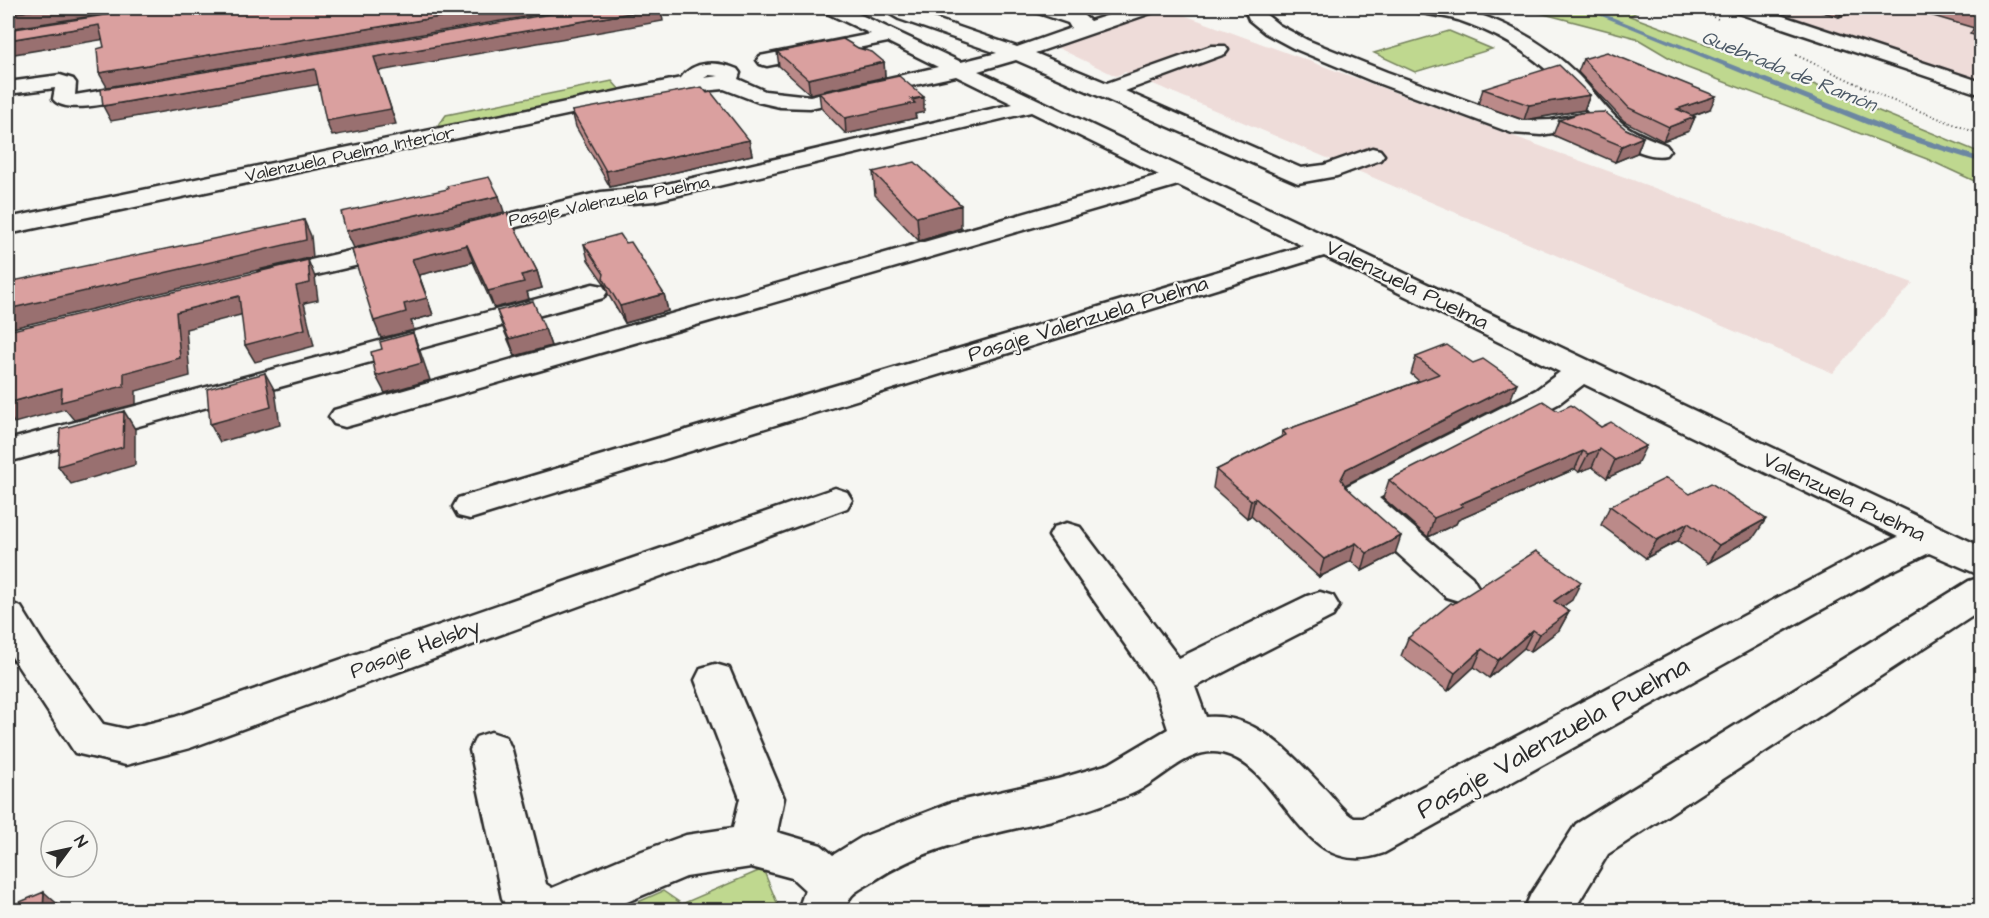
<svg xmlns="http://www.w3.org/2000/svg" width="1989" height="918" font-family="'Architects Daughter',sans-serif">
<style>
.built{fill:#eedcd9}
.green{fill:#bfd88f;stroke:#75825d;stroke-width:1.5}
.lines{fill:none;stroke-linecap:round;stroke-linejoin:round}
.stream{fill:#6c87a2;fill-rule:evenodd}
.minor-casing{stroke:#2b2b2b;stroke-width:5}
.path{stroke:#2b2b2b;stroke-width:2;stroke-dasharray:1 3;stroke-linecap:butt}
.minor{fill:#f6f6f2;fill-rule:evenodd}
.wall{fill:#bb8a89;stroke:#2b2b2b;stroke-width:1.5}
.shaded-wall{fill:#99706f;stroke:#2b2b2b;stroke-width:1.5}
.building{fill:#daa09f;stroke:#2b2b2b;stroke-width:1.5}
.labels{text-anchor:middle;dominant-baseline:central;stroke-width:4.5;stroke-linejoin:round;paint-order:stroke}
.far-street-label{font-size:18px;fill:#2b2b2b;stroke:#f6f6f2}
.far-water-label{font-size:20px;font-style:italic;fill:#4c5966;stroke:#f6f6f2}
.street-label{font-size:22px;fill:#2b2b2b;stroke:#f6f6f2}
.near-street-label{font-size:27px;fill:#2b2b2b;stroke:#f6f6f2}
</style>
<rect width="100%" height="100%" fill="#f6f6f2"/>
<filter id="ink" filterUnits="userSpaceOnUse"><feTurbulence type="fractalNoise" baseFrequency=".0167" numOctaves="2"/><feDisplacementMap in="SourceGraphic" scale="12" xChannelSelector="R" yChannelSelector="G"/><feConvolveMatrix kernelMatrix="1 2 1 2 8 2 1 2 1" color-interpolation-filters="sRGB"/></filter>
<g filter="url(#ink)">
<path class="built" d="M1161,8H1165L1913,283L1833,373L1125,72L1116,76L1052,45Z
M1730,8H1981V96Z"/>
<path class="green" d="M1521,8H1643L1630,16L1796,77L1981,153V184L1927,159L1685,67L1636,38Z
M1449,31L1492,49L1415,72L1374,53Z
M612,81L621,91L436,129L446,115Z
M763,869L780,910H620L663,891L682,904Z"/>
<g class="lines">
<path class="stream" d="M1582,8H1589L1899,131L1982,158V163L1893,135Z"/>
<g class="minor-casing">
<path id="minor" d="M823,8H846L961,62L997,53L899,19L880,8H904L1017,47L1071,28L1068,23L1035,12L1033,8H1059L1083,15L1090,21L1131,8H1156L1154,12L1035,53L1107,83L1211,46H1225L1228,50L1225,54L1125,91L1301,168L1324,165L1372,148L1380,150L1384,155L1380,160L1337,176L1298,183L1016,60L978,71L1982,547V576L1929,553L1884,575L1384,853C1300,884 1285,768 1222,753C1188,745 1159,784 1129,795C1105,804 1080,813 1056,819C992,835 928,844 872,882C866,886 854,891 850,898C848,901 847,907 846,910H798L805,890L792,878L751,867L686,877L608,910H508L502,898L470,750L476,737L491,732L506,737L512,750L546,884L552,888L623,858L686,835L733,828L740,798L695,680L701,668L715,664L729,668L784,798L777,832L821,845L833,855L862,837L950,803L1058,779L1109,764L1168,729L1154,686L1049,536L1054,527L1067,523L1080,527L1179,658L1307,596L1320,592L1333,596L1339,606L1333,616L1195,687L1206,717C1258,712 1295,759 1328,792C1336,801 1344,813 1354,818H1363L1858,555L1898,537L1584,384L1558,404L1379,498L1472,577L1478,587L1472,597L1459,601L1446,597L1343,504L1338,496L1343,488L1536,390L1560,372L1324,256L470,519L458,516L453,507L458,498L1303,246L1178,185L356,424L345,427L334,424L329,417L334,410L1159,175L1031,112L654,201L601,206L468,239L459,236L455,231L459,226L601,192L654,187L1013,104L956,76L810,108L780,107L758,102L724,89L702,91L693,88L8,234V218L681,78C694,60 718,61 737,69L740,73L738,79L765,91L810,96L938,67L888,42L767,66L760,64L757,60L760,56L871,34L825,12ZM709,75L719,76L704,78Z
M1244,8H1262L1264,13L1279,25L1307,40L1387,72L1523,121L1551,120L1589,113C1548,67 1517,40 1458,20C1445,16 1430,15 1416,12L1414,8C1473,1 1536,34 1578,75C1593,90 1611,117 1629,128C1640,135 1654,140 1666,145L1670,150L1666,155C1645,160 1614,140 1600,125L1541,135L1512,133L1372,81L1293,48L1265,33L1249,20Z
M1733,8H1759L1982,82V95L1735,12Z
M60,75L73,79L76,83L75,95L147,83L154,85L158,89L154,93L147,95C127,99 66,117 53,99L55,88L8,94V82Z
M397,240L406,242L410,248L406,254L269,286L259,284L255,278L259,272Z
M593,284L603,286L607,292L603,298L8,462V440Z
M835,488L847,492L852,500L847,508L190,748L126,765L75,753L8,651V602L21,607L44,644L103,724L126,729L175,717Z
M1982,577V610L1608,854L1574,910H1524L1531,894L1576,824L1969,581Z"/>
</g>
<path class="path" d="M1691,8L1718,19
M1796,55L1891,100L1982,135"/>
<use href="#minor" class="minor"/>
</g>
<path class="wall" d="M1809,8H1866L1839,17Z
M1906,8H1982V37L1970,34L1974,28Z
M858,48L884,62L885,77L810,94L779,66L777,52Z
M1583,59L1710,109L1692,116L1695,117L1689,131L1663,141L1624,121L1578,72Z
M1483,89L1590,95L1584,110L1524,120L1478,104Z
M819,93L924,112L915,114L916,118L846,134L821,108Z
M572,111L749,140L752,155L610,187L576,127Z
M1559,120L1626,129L1643,137L1637,153L1615,162L1553,135Z
M873,172L961,228L919,241L875,195Z
M507,213L537,271L542,288L527,292L529,299L494,308L473,262L419,275L433,315L411,321L414,330L381,338L352,250Z
M626,243L664,294L668,311L625,323L608,294L606,286L588,260L584,244Z
M497,311L545,329L551,346L515,356L503,328Z
M1416,357L1510,401L1345,485L1395,554L1362,571L1351,561L1319,577L1251,516L1247,518L1213,488L1216,470L1281,437L1283,431L1419,381L1411,374Z
M1558,411L1601,427L1637,464L1607,478L1592,467L1579,472L1575,469L1458,520L1456,524L1428,537L1383,498L1389,480Z
M1610,506L1754,537L1708,563L1678,541L1646,558L1601,525Z
M1572,600L1562,607L1569,612L1559,630L1530,652L1524,648L1489,678L1474,667L1448,691L1401,656L1408,638Z"/>
<path class="shaded-wall" d="M49,8H145L8,29V30V14Z
M494,8H578L107,87L99,73Z
M661,8L663,21L379,71L396,124L332,136L326,121L374,57Z
M1844,8H1866L1839,17Z
M99,25L106,39L8,55V40Z
M884,62L885,77L810,94L808,79Z
M315,69L321,84L111,121L103,106Z
M1590,95L1584,110L1524,120L1529,105Z
M1716,96L1710,109L1671,123L1677,109Z
M924,97V112L915,114L916,118L846,134L845,118Z
M1695,117L1689,131L1663,141L1669,127Z
M1643,137L1637,153L1615,162L1622,146Z
M749,140L752,155L610,187L606,171Z
M499,196L504,212L354,248L346,231Z
M961,205V228L919,241L917,217Z
M304,220L311,236L313,257L8,329V309Z
M467,245L473,262L419,275L433,315L411,321L414,330L381,338L374,321L404,304L412,259Z
M308,260L315,277L318,300L304,303L314,346L255,362L245,345L296,286Z
M537,271L542,288L527,292L529,299L494,308L488,291L521,275Z
M664,294L668,311L625,323L620,306Z
M239,296L248,313L186,329L190,376L136,391V404L74,420L65,409L14,423L8,414V403L62,388L124,373L176,312Z
M545,329L551,346L515,356L509,339Z
M413,333L420,351L430,380L385,393L376,376Z
M265,373L275,391L280,425L220,442L210,424Z
M1517,383L1510,401L1341,487V479L1346,469Z
M124,411L135,429V465L71,484L58,466Z
M1646,446L1637,464L1607,478L1615,460Z
M1600,449L1592,467L1579,472L1588,454Z
M1583,451L1575,469L1458,520L1456,524L1428,537L1434,518L1460,504Z
M1255,498L1251,516L1247,518L1251,500Z
M1766,519L1754,537L1708,563L1719,545Z
M1688,523L1678,541L1646,558L1657,540Z
M1401,536L1395,554L1362,571L1367,553Z
M1356,543L1351,561L1319,577L1324,559Z
M1581,582L1572,600L1545,619L1554,601Z
M1569,612L1559,630L1530,652L1539,634Z
M1533,630L1524,648L1489,678L1498,660Z
M1482,649L1474,667L1448,691L1455,673Z
M44,892L63,909V910H43Z"/>
<path class="building" d="M8,8H49L8,14Z
M151,8H494L99,73L97,49L104,47L99,25L8,40V30Z
M587,8H660L374,57L391,109L326,121L315,69L103,106L101,89Z
M843,39L858,48L872,52L884,62L808,79L777,52Z
M1607,52L1716,96L1677,109L1695,117L1669,127L1629,108L1583,59Z
M1559,65L1590,95L1529,105L1483,89Z
M899,76L924,97L911,99L915,103L845,118L819,93Z
M702,87L707,93L711,92L749,140L606,171L572,111Z
M1605,112L1626,129L1643,137L1622,146L1559,120L1580,113Z
M915,162L961,205L917,217L873,172Z
M489,177L499,196L346,231L341,212L448,189L447,186Z
M507,213L537,271L521,275L524,282L488,291L467,245L412,259L427,298L404,304L406,312L374,321L352,250Z
M304,220L306,240L8,309V282Z
M620,234L626,243L631,242L664,294L620,306L603,278L604,274L584,244Z
M308,260L310,283L296,286L305,329L245,345L239,296L176,312L180,358L124,373V386L61,402L62,388L8,403V331Z
M533,301L545,329L509,339L497,311Z
M413,333L422,363L376,376L371,352L382,349L380,342Z
M1447,345L1473,363L1483,359L1517,383L1346,469L1341,479L1346,487L1401,536L1367,553L1356,543L1324,559L1255,498L1251,500L1216,470L1286,435L1283,431L1439,374L1416,357Z
M265,373L271,407L210,424L207,389Z
M1543,401L1558,411L1571,405L1601,427L1611,422L1646,446L1615,460L1600,449L1588,454L1583,451L1460,504L1463,506L1434,518L1389,480Z
M124,411L123,447L58,466L60,429Z
M1666,478L1690,494L1711,483L1766,519L1719,545L1688,523L1657,540L1610,506Z
M1536,551L1581,582L1554,601L1569,612L1539,634L1533,630L1498,660L1482,649L1455,673L1408,638L1451,603L1453,604Z
M44,892L43,910H8V907Z"/>
</g>
<g class="labels">
<g class="far-street-label">
<text transform="translate(350 154) rotate(-12)">Valenzuela Puelma Interior</text>
<text transform="translate(609 201) rotate(-11)">Pasaje Valenzuela Puelma</text>
</g>
<g class="far-water-label">
<text transform="translate(1789 71) rotate(22)">Quebrada de Ramón</text>
</g>
<g class="street-label">
<text transform="translate(1407 285) rotate(26)">Valenzuela Puelma</text>
<text transform="translate(1088 319) rotate(-17)">Pasaje Valenzuela Puelma</text>
<text transform="translate(1844 497) rotate(26)">Valenzuela Puelma</text>
<text transform="translate(415 649) rotate(-20)">Pasaje Helsby</text>
</g>
<g class="near-street-label">
<text transform="translate(1553 738) rotate(-29)">Pasaje Valenzuela Puelma</text>
</g>
</g>
<rect width="1989" height="918" fill="none" stroke="#f6f6f2" stroke-width="30"/>
<rect x="15" y="15" width="1959" height="888" fill="none" stroke="#2b2b2b" stroke-width="2" filter="url(#ink)"/>
<g transform="translate(69 849) rotate(57)"><circle r="28" fill="#f6f6f2" stroke="#a5a5a2" stroke-width="1.5"/>
<path d="M0-4.5L10 22L0 15L-10 22Z" fill="#2b2b2b"/>
<text y="-9" font-size="16" font-weight="bold" text-anchor="middle" fill="#2b2b2b">N</text>
</g>
</svg>
